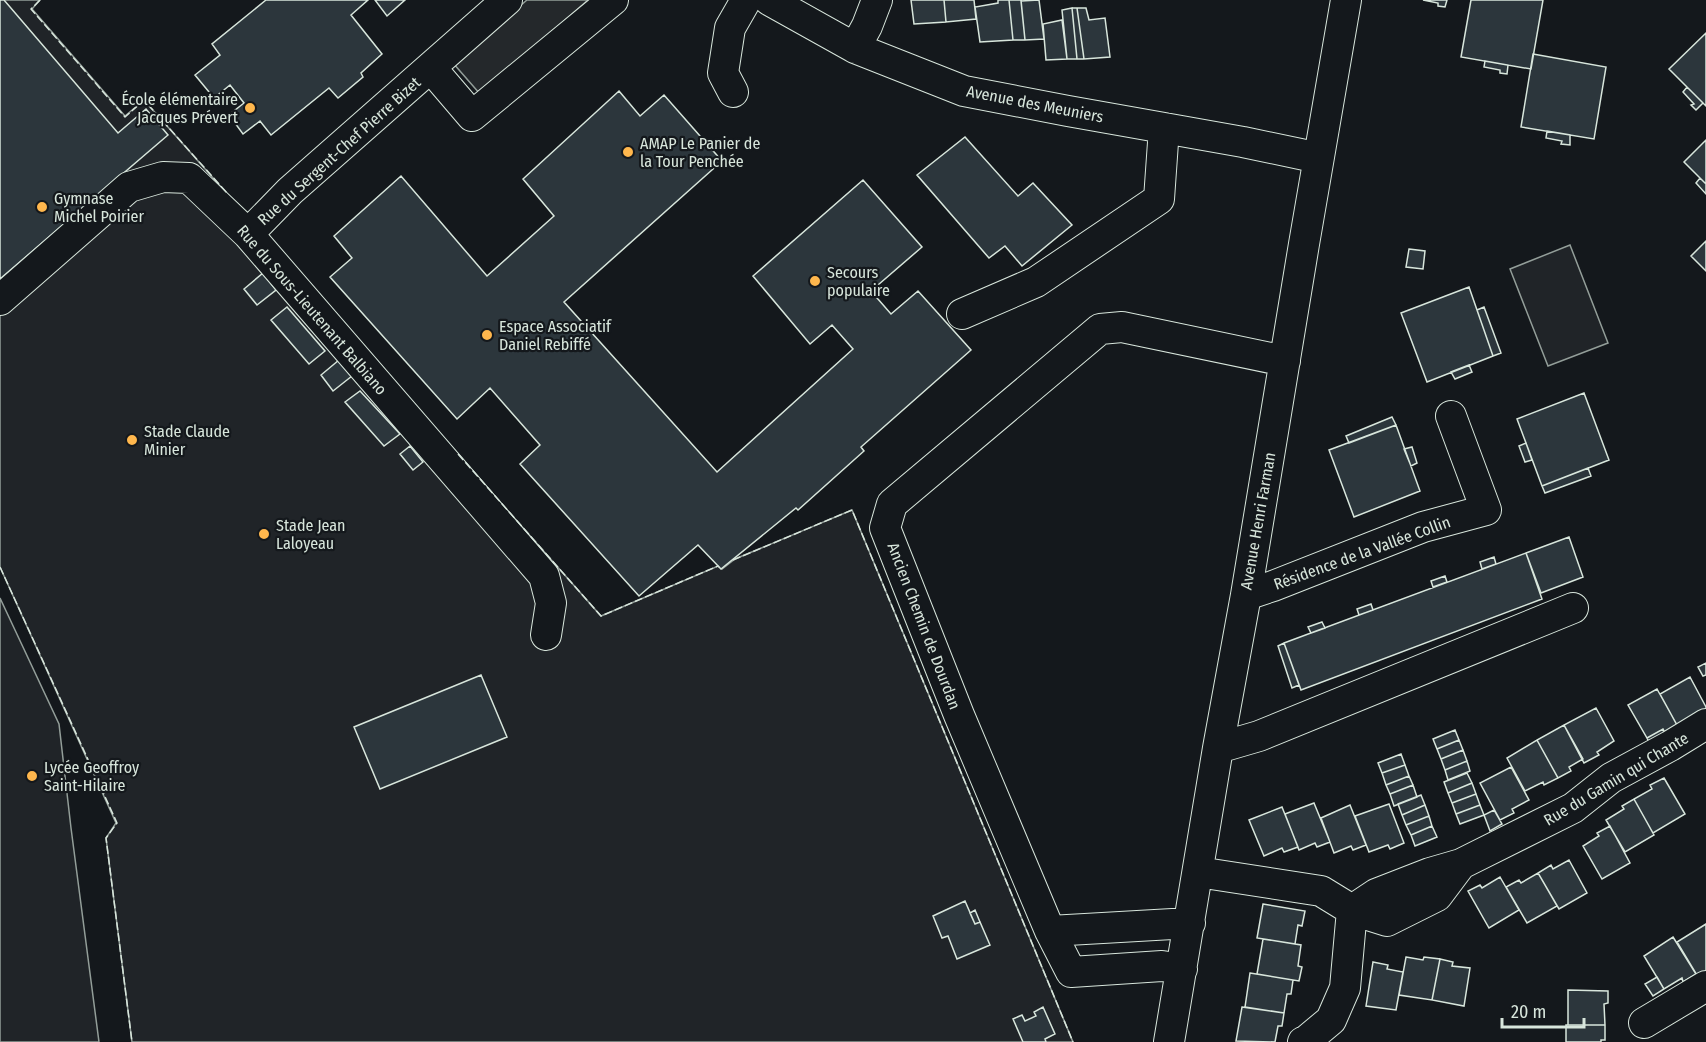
<svg xmlns="http://www.w3.org/2000/svg" width="1706" height="1042" font-family="'Fira Sans Condensed',sans-serif">
<style>
.green{fill:#202428;stroke:#939e99;stroke-width:1.5}
.parking{fill:#24282b;stroke:#939e99;stroke-width:1.5}
.building{fill:#2c363c;stroke:#d8e6dc;stroke-width:1.5}
.lines{fill:none;stroke-linecap:round;stroke-linejoin:round}
.minor-casing{stroke:#d8e6dc;stroke-width:32}
.minor{stroke:#14181c;stroke-width:30}
.fence{stroke:#d8e6dc;stroke-width:1.5;stroke-dasharray:8 3;stroke-linecap:butt}
.poi-dot{fill:#ffb74d;stroke:#14181c;stroke-width:2}
.labels{text-anchor:middle;dominant-baseline:central;stroke-width:4.5;stroke-linejoin:round;paint-order:stroke}
.poi-label{font-size:16px;fill:#d8e6dc;stroke:#14181c;text-anchor:start}
.street-label{font-size:16px;fill:#d8e6dc;stroke:#14181c}
</style>
<rect width="100%" height="100%" fill="#14181c"/>
<path class="green" d="M0,0H40L32,9L125,116L144,100L601,616L718,566L722,569L735,559L852,510L1073,1042H132L106,838L116,823L0,567Z
M1570,245L1608,343L1548,366L1510,269Z
M0,598L59,724L71,828L99,1042H0Z"/>
<path class="parking" d="M527,0H588L480,94L453,63Z"/>
<path class="building" d="M0,0H4L118,133L146,109L168,135L0,279Z
M266,0H368L351,15L382,54L361,73L363,77L338,98L329,88L271,135L260,121L243,134L229,115L244,103L230,85L214,98L195,75L220,55L212,44Z
M375,0H405L387,16Z
M911,0H944L946,22L914,24Z
M944,0H974L976,19L946,22Z
M998,0H1009L1013,40L980,42L975,7L998,3Z
M1009,0H1021L1025,40H1013Z
M1039,0L1044,39L1025,40L1021,1Z
M1423,0H1447L1445,7L1438,6V3Z
M1471,0H1543L1531,69L1461,57Z
M1072,8L1077,59H1067L1062,10Z
M1072,8H1077L1084,59H1077Z
M1077,8H1086L1089,20L1105,18L1110,57L1084,59Z
M1062,20L1067,59L1046,60L1043,24Z
M1706,33V106L1669,69Z
M1533,54L1606,67L1594,139L1521,127Z
M1485,61L1508,65L1507,74L1500,73V70L1484,67Z
M1687,87L1703,103L1696,110L1691,105L1694,104L1683,92Z
M619,91L640,116L664,95L722,161L564,302L717,472L853,349L832,325L810,344L753,276L863,180L922,247L871,291L891,314L918,291L971,350L861,447L864,451L798,510L796,508L721,569L698,545L639,596L520,464L540,445L490,388L457,419L330,277L352,258L334,236L401,176L487,276L554,216L523,179Z
M1547,131L1570,135V145L1561,144L1562,141L1546,138Z
M965,137L1018,196L1033,183L1072,225L1022,266L1005,246L989,258L917,175Z
M1706,140V184L1684,162Z
M1700,178L1706,184V194L1696,183Z
M1706,241V271L1691,256Z
M1409,249L1425,251L1423,269L1406,267Z
M263,273L276,290L257,305L244,289Z
M1469,287L1493,356L1427,382L1401,313Z
M287,307L325,351L309,364L271,320Z
M1484,307L1501,353L1493,356L1477,310Z
M339,360L352,376L333,391L321,375Z
M1469,365L1472,372L1455,379L1451,372Z
M360,391L400,434L384,446L345,402Z
M1584,393L1609,460L1542,486L1517,419Z
M1392,417L1396,425L1349,443L1346,436Z
M1396,425L1420,491L1354,517L1329,450Z
M1526,443L1532,460L1525,462L1519,446Z
M410,446L423,462L413,470L400,454Z
M1412,447L1417,463L1411,466L1404,449Z
M1588,468L1591,476L1545,493L1542,486Z
M1569,537L1583,577L1541,593L1526,553Z
M1526,553L1542,599L1301,690L1284,643Z
M1494,557L1496,564L1482,569L1480,562Z
M1445,576L1447,582L1433,587L1431,581Z
M1371,604L1373,610L1359,615L1357,609Z
M1322,622L1325,628L1311,633L1308,627Z
M1284,643L1299,685L1292,688L1278,646Z
M1706,663V675L1703,676L1698,667Z
M481,675L507,737L380,789L354,727Z
M1690,677L1706,707V714L1677,725L1660,694Z
M1657,689L1677,725L1665,733L1663,729L1647,738L1628,705Z
M1596,708L1614,741L1597,752L1599,755L1584,763L1564,725Z
M1564,725L1583,759L1569,767L1571,771L1558,778L1537,740Z
M1663,729L1665,733L1649,742L1647,738Z
M1455,730L1459,740L1437,749L1433,739Z
M1459,740L1463,750L1441,759L1437,749Z
M1537,740L1558,778L1544,785L1543,782L1525,791L1507,758Z
M1463,750L1467,761L1445,770L1441,759Z
M1401,754L1405,765L1382,773L1378,763Z
M1467,761L1470,771L1448,780L1445,770Z
M1405,765L1409,776L1386,785L1382,773Z
M1511,767L1529,800L1512,809L1514,813L1500,820L1480,783Z
M1467,773L1472,783L1448,793L1444,782Z
M1409,776L1413,785L1390,794L1386,785Z
M1664,778L1685,814L1653,833L1634,799L1652,789L1650,785Z
M1472,783L1476,794L1452,803L1448,793Z
M1413,785L1417,797L1394,806L1390,794Z
M1476,794L1480,805L1456,814L1452,803Z
M1421,795L1425,805L1402,815L1398,804Z
M1634,799L1654,835L1625,852L1606,820L1624,809L1622,806Z
M1314,803L1330,842L1317,847L1315,843L1299,850L1285,814Z
M1389,804L1404,843L1390,849L1388,845L1369,852L1355,816Z
M1350,805L1366,845L1353,850L1351,846L1334,853L1321,818Z
M1425,805L1429,816L1406,825L1402,815Z
M1480,805L1484,815L1460,824L1456,814Z
M1282,807L1298,847L1284,852L1282,848L1264,856L1249,820Z
M1494,810L1502,824L1490,831L1484,815Z
M1429,816L1432,826L1411,835L1406,825Z
M1432,826L1437,837L1415,846L1411,835Z
M1610,826L1630,863L1602,879L1583,846L1599,836L1597,833Z
M1569,860L1587,893L1559,909L1538,873L1551,865L1553,869Z
M1538,873L1557,906L1527,923L1506,887L1519,880L1521,883Z
M1500,877L1519,910L1489,928L1468,891L1480,885L1482,888Z
M965,901L975,924L980,922L990,945L957,959L948,936L942,938L933,916Z
M1263,904L1305,911L1302,926L1298,925L1295,944L1257,938Z
M975,910L980,922L975,924L970,913Z
M1706,924V973L1698,977L1677,942Z
M1673,937L1696,974L1683,982L1682,978L1664,989L1644,956Z
M1263,939L1301,945L1298,966L1302,967L1299,981L1257,974Z
M1406,957L1423,960L1424,957L1440,959L1432,1000L1399,995Z
M1440,959L1453,962L1452,966L1470,968L1464,1006L1432,1000Z
M1373,962L1388,965L1387,969L1403,972L1396,1010L1366,1006Z
M1250,973L1293,980L1291,994H1287L1284,1013L1245,1007Z
M1657,977L1664,989L1653,996L1645,984Z
M1568,990L1608,991V1003L1604,1004L1605,1025H1568Z
M1043,1007L1055,1034L1045,1039L1046,1042H1023L1013,1019L1022,1015L1025,1021L1036,1016L1034,1012Z
M1242,1007L1284,1013L1282,1026H1278L1275,1042L1236,1041Z
M1566,1025H1605V1040H1601V1042H1566Z"/>
<g class="lines">
<g class="minor-casing">
<path id="minor" d="M769,0L855,48L964,91L1068,111L1243,142L1305,155L1319,156
M855,48L867,26L877,0
M431,68L472,116L613,0
M733,92L723,73L730,28L746,0
M248,234L290,191L507,0
M0,300L129,187L163,177L189,178L248,234L544,576L551,603L546,635
M962,314L1036,282L1159,199L1164,128
M1246,595L1273,586L1423,527L1486,510L1451,416
M1218,748L1259,736L1573,608
M1198,872L1321,891L1352,910L1387,921L1437,896L1461,864
M1352,910L1376,894L1430,873L1461,864L1573,808L1611,778L1670,746L1706,724
M1050,931L1190,923
M1182,969L1162,966L1071,972L1050,931L959,715L885,528L892,504L1100,329L1122,327L1285,361
M1644,1023L1706,986
M1169,1042L1218,748L1246,595L1304,244L1346,0
M1303,1042L1307,1040L1331,1020L1345,988L1352,910"/>
</g>
<use href="#minor" class="minor"/>
<path class="fence" d="M40,0L31,9L125,117L144,100L227,193
M458,454L601,616L718,566L719,567
M733,560L852,510L1073,1042
M0,567L117,823L106,838L132,1042"/>
</g>
<g class="poi-dot">
<circle cx="250" cy="108" r="6"/>
<circle cx="628" cy="152" r="6"/>
<circle cx="42" cy="207" r="6"/>
<circle cx="815" cy="281" r="6"/>
<circle cx="487" cy="335" r="6"/>
<circle cx="132" cy="440" r="6"/>
<circle cx="264" cy="534" r="6"/>
<circle cx="32" cy="776" r="6"/>
</g>
<g class="labels">
<g class="poi-label">
<text x="238" y="99" text-anchor="end">École élémentaire<tspan x="238" dy="18">Jacques Prévert</tspan></text>
<text x="640" y="143">AMAP Le Panier de<tspan x="640" dy="18">la Tour Penchée</tspan></text>
<text x="54" y="198">Gymnase<tspan x="54" dy="18">Michel Poirier</tspan></text>
<text x="827" y="272">Secours<tspan x="827" dy="18">populaire</tspan></text>
<text x="499" y="326">Espace Associatif<tspan x="499" dy="18">Daniel Rebiffé</tspan></text>
<text x="144" y="431">Stade Claude<tspan x="144" dy="18">Minier</tspan></text>
<text x="276" y="525">Stade Jean<tspan x="276" dy="18">Laloyeau</tspan></text>
<text x="44" y="767">Lycée Geoffroy<tspan x="44" dy="18">Saint-Hilaire</tspan></text>
</g>
<g class="street-label">
<text transform="translate(1035 104) rotate(11)">Avenue des Meuniers</text>
<text transform="translate(339 151) rotate(-42)">Rue du Sergent-Chef Pierre Bizet</text>
<text transform="translate(312 310) rotate(49)">Rue du Sous-Lieutenant Balbiano</text>
<text transform="translate(1258 521) rotate(-80)">Avenue Henri Farman</text>
<text transform="translate(1362 553) rotate(-20)">Résidence de la Vallée Collin</text>
<text transform="translate(924 626) rotate(69)">Ancien Chemin de Dourdan</text>
<text transform="translate(1616 779) rotate(-31)">Rue du Gamin qui Chante</text>
</g>
</g>
<path d="M1502 1018v9h82v-9" fill="none" stroke="#d8e6dc" stroke-width="3"/>
<text x="1511" y="1018" font-size="18" fill="#d8e6dc" stroke="#14181c" stroke-width="4.5" paint-order="stroke">20 m</text>
</svg>
